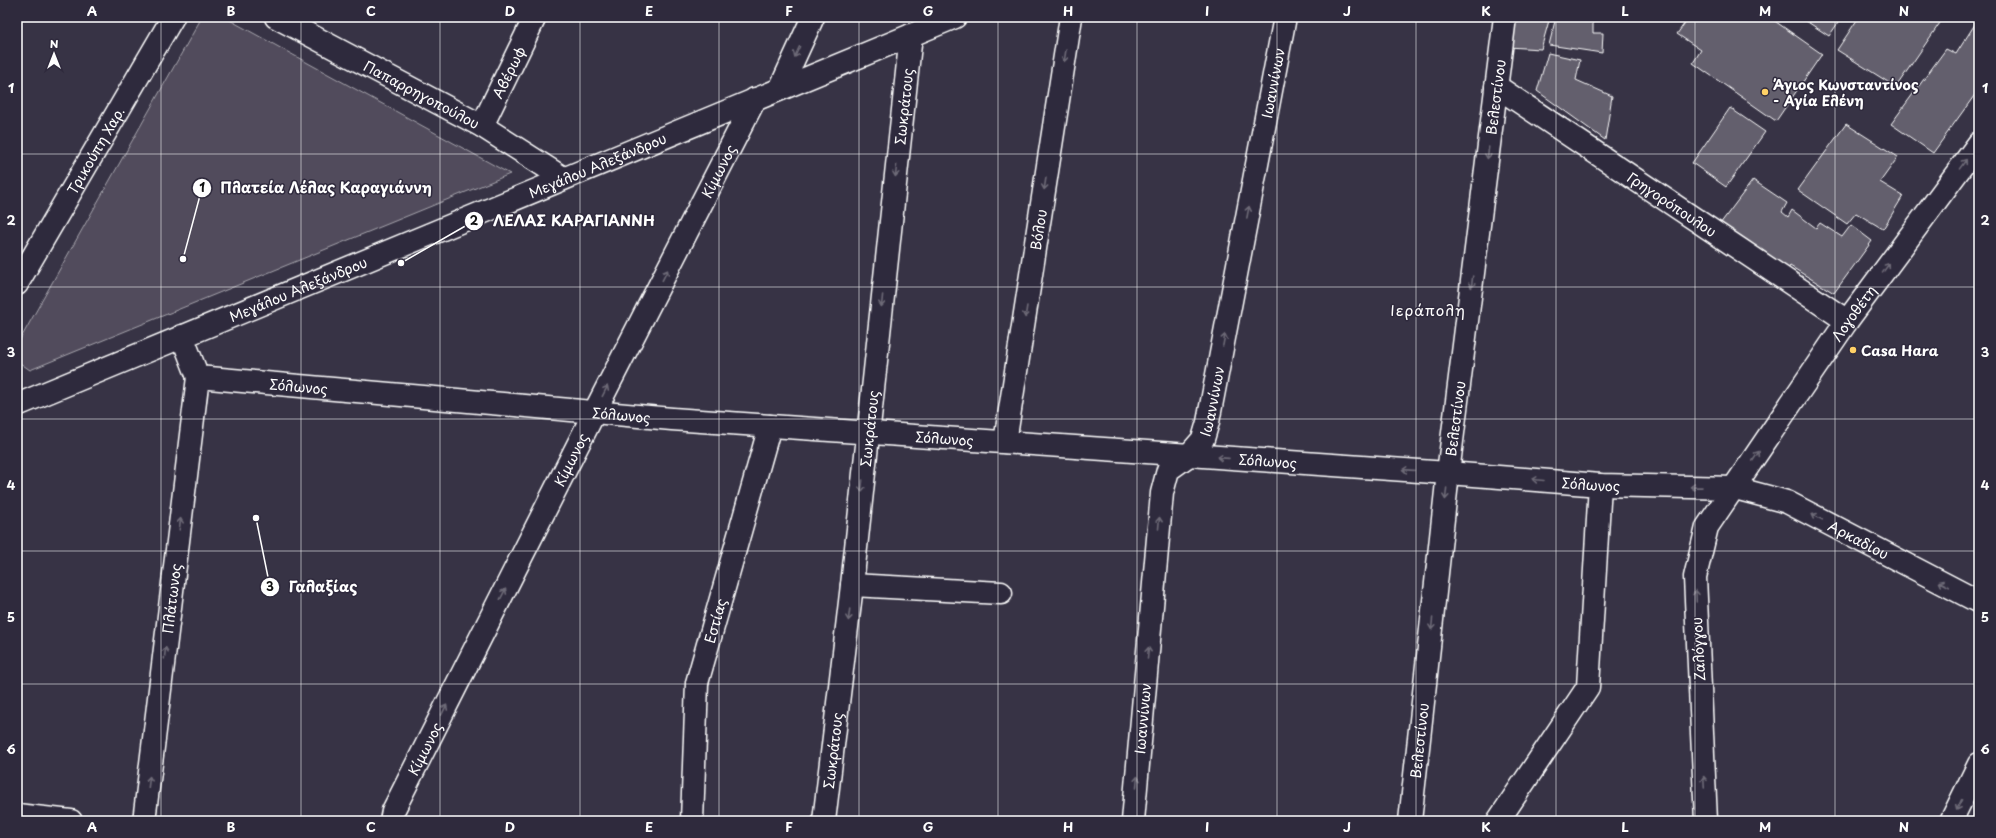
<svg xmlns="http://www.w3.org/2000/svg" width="1996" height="838" font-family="'Playpen Sans',sans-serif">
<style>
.green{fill:#514c5c;stroke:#a8a6ae}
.building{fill:#635f6d;stroke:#fff}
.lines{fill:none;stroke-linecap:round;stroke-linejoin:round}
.minor-casing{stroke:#fff;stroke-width:25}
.minor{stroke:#2f2a3d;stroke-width:22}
.oneway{stroke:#6d6a77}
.grid{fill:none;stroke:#fff;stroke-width:1;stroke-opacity:0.55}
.poi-dot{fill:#ffd166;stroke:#2f2a3d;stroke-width:1.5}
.labels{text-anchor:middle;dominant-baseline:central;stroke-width:3;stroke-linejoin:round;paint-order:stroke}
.street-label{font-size:14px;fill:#fff;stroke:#2f2a3d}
.poi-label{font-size:14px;font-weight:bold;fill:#fff;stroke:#2f2a3d;text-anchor:start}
.neighbourhood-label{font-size:15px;letter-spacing:1px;fill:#fff;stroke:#2f2a3d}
.leader{fill:none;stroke:#fff;stroke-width:1.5}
.callout-dot{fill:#fff;stroke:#2f2a3d;stroke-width:1.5}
.mark-label{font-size:12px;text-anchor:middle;font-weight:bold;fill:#111}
.callout-label{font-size:15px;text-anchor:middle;font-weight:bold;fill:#fff;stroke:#2f2a3d;stroke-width:3;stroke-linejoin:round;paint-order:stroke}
.neatline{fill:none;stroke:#fff;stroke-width:1.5}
.grid-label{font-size:13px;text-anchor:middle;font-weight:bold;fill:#fff}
</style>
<rect width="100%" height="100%" fill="#373345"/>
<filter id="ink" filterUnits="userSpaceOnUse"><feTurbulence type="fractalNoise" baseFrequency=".025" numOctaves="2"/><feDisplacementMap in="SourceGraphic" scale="8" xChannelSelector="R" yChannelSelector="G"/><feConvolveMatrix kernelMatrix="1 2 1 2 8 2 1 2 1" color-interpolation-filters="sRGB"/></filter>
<g filter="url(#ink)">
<path class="green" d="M202,17H224L510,174L30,370L17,361V345Z"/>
<path class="building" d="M1515,17H1550L1541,49L1508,47Z
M1556,17H1593V33H1603L1602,53L1549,45Z
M1689,17H1769L1822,54L1776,121L1693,63L1701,50L1677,34Z
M1800,17H1842L1829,36Z
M1859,17H1944L1896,87L1837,50Z
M1977,21L1979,22V89L1933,153L1891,124L1946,49L1956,54Z
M1548,53L1580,60L1576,80L1612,96L1605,140L1537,91Z
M1730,108L1765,132L1726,187L1692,163Z
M1846,124L1898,157L1880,182L1903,196L1883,229L1856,213L1847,224L1798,190Z
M1753,180L1787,203L1782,212L1788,217L1792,210L1816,228L1820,223L1842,237L1851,225L1872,241L1834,293L1790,266L1784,275L1717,228Z"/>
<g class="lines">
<g class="minor-casing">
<g id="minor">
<path id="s1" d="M276,17L482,126L563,178"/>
<path id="s2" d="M1496,86L1847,321"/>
<path d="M780,89L813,17"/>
<path id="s3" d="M482,126L535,17"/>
<path id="s4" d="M17,284L173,17"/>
<path id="s5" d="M182,336L198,377L672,419L1448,473L1600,485L1735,488L1787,502L1979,602"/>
<path id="s6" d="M17,405L955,17"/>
<path id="s7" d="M1005,442L1071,17"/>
<path d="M852,585L1001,593"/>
<path d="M17,815L71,821"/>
<path id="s8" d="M144,821L198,377"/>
<path id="s9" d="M391,821L393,811L594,413L755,99"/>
<path id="s10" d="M692,821L697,683L770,426"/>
<path id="s11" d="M824,821L852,585L911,35"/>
<path id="s12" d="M1133,821L1162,493L1168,470L1189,455L1203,439L1208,422L1285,17"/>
<path id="s13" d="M1410,821L1448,473L1505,17"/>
<path d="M1498,821L1588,687L1600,485"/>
<path id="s14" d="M1706,821L1695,577L1707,527L1847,321L1979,143"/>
<path d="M1951,821L1979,764"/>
</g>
</g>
<use href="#minor" class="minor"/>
</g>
<defs><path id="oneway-shaft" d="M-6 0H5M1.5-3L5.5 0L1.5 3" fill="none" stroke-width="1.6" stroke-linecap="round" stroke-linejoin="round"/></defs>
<g class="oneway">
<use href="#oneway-shaft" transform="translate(797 52) rotate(115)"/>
<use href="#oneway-shaft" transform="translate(1065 56) rotate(99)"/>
<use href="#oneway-shaft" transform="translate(1488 153) rotate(97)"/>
<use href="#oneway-shaft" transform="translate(1963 164) rotate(-54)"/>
<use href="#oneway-shaft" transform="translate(896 171) rotate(96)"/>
<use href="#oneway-shaft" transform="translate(1045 184) rotate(99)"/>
<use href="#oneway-shaft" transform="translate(1248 212) rotate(-79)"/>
<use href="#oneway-shaft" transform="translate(1886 268) rotate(-54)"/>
<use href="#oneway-shaft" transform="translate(665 275) rotate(-63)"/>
<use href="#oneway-shaft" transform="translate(1472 282) rotate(97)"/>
<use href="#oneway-shaft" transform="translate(882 301) rotate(96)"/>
<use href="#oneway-shaft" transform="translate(1026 312) rotate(99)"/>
<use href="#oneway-shaft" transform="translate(1224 340) rotate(-79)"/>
<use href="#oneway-shaft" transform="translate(605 391) rotate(-63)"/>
<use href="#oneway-shaft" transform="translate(1756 456) rotate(-56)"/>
<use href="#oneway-shaft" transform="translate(1223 458) rotate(-176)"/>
<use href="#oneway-shaft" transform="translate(1408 470) rotate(-176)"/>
<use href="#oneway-shaft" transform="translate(1538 480) rotate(-175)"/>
<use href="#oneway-shaft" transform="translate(862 486) rotate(96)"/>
<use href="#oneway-shaft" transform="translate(1696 487) rotate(-179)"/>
<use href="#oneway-shaft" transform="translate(1446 494) rotate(96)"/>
<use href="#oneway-shaft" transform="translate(1817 517) rotate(-152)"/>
<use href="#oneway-shaft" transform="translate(1159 523) rotate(-85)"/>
<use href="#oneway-shaft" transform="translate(180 524) rotate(-83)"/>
<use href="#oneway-shaft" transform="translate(1944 584) rotate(-152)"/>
<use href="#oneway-shaft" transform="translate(503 594) rotate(-63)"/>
<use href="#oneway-shaft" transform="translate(1696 596) rotate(-93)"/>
<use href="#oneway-shaft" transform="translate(849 615) rotate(97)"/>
<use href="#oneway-shaft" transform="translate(1432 624) rotate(96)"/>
<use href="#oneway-shaft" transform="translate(165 653) rotate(-83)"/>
<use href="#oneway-shaft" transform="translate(1148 653) rotate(-85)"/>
<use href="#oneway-shaft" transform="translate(444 710) rotate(-63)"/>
<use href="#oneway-shaft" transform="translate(149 782) rotate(-83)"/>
<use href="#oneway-shaft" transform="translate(1137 782) rotate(-85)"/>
<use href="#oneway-shaft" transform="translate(1704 782) rotate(-93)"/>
<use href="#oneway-shaft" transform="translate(1959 805) rotate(116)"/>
</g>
</g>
<path class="grid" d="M161,17V821M301,17V821M440,17V821M580,17V821M719,17V821M859,17V821M998,17V821M1137,17V821M1277,17V821M1416,17V821M1556,17V821M1695,17V821M1835,17V821M17,154H1979M17,287H1979M17,419H1979M17,551H1979M17,684H1979"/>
<g class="poi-dot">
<circle cx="1765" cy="92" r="4"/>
<circle cx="1853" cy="350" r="4"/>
</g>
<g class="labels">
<g class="street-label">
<text stroke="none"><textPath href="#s3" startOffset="60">Αβέρωφ</textPath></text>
<text stroke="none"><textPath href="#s12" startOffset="763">Ιωαννίνων</textPath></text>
<text stroke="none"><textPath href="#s1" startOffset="165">Παπαρρηγοπούλου</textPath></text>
<text stroke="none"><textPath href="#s13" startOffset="729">Βελεστίνου</textPath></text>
<text stroke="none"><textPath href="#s11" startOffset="719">Σωκράτους</textPath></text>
<text stroke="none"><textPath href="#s4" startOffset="155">Τρικούπη Χαρ.</textPath></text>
<text stroke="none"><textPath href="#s6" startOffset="628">Μεγάλου Αλεξάνδρου</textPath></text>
<text stroke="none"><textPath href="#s9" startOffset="728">Κίμωνος</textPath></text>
<text stroke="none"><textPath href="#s2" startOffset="212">Γρηγορόπουλου</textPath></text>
<text stroke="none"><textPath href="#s7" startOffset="215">Βόλου</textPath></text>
<text stroke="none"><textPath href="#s6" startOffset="304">Μεγάλου Αλεξάνδρου</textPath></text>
<text stroke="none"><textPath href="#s14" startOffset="555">Λογοθέτη</textPath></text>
<text stroke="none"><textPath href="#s5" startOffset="145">Σόλωνος</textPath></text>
<text stroke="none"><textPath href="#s12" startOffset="439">Ιωαννίνων</textPath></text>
<text stroke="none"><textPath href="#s5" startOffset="469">Σόλωνος</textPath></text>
<text stroke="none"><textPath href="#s13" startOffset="405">Βελεστίνου</textPath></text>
<text stroke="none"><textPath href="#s11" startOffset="395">Σωκράτους</textPath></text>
<text stroke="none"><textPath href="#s5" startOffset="793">Σόλωνος</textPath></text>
<text stroke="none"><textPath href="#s9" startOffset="404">Κίμωνος</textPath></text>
<text stroke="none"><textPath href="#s5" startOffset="1117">Σόλωνος</textPath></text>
<text stroke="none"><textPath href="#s5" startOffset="1441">Σόλωνος</textPath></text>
<text stroke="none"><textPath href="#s5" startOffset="1720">Αρκαδίου</textPath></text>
<text stroke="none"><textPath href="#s8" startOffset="224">Πλάτωνος</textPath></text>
<text stroke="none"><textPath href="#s10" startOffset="203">Εστίας</textPath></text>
<text transform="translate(1698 649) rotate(-93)">Ζαλόγγου</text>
<text stroke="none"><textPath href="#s12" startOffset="103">Ιωαννίνων</textPath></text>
<text stroke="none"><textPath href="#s13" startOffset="81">Βελεστίνου</textPath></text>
<text stroke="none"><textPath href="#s9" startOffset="80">Κίμωνος</textPath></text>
<text stroke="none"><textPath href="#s11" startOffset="71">Σωκράτους</textPath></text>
</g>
<g class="poi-label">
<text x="1773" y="84">Άγιος Κωνσταντίνος<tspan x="1773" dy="16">- Αγία Ελένη</tspan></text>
<text x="1861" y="350">Casa Hara</text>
</g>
<g class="neighbourhood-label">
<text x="1428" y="309">Ιεράπολη</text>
</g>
</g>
<path class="leader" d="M183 259L202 188M401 263L474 221M256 518L270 587"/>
<g class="callout-dot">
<circle cx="183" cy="259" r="4"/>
<circle cx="401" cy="263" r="4"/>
<circle cx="256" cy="518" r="4"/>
<circle cx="202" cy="188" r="10"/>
<circle cx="474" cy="221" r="10"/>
<circle cx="270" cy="587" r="10"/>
</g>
<g class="mark-label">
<text x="202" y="192">1</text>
<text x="474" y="225">2</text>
<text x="270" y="591">3</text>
</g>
<g class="callout-label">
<text x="326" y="193">Πλατεία Λέλας Καραγιάννη</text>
<text x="574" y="226">ΛΕΛΑΣ ΚΑΡΑΓΙΑΝΝΗ</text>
<text x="323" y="592">Γαλαξίας</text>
</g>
<rect width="1996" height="838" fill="none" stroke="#2f2a3d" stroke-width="44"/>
<g transform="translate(54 54)" stroke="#2f2a3d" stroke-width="3" paint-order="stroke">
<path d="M0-3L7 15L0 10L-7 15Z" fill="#ffffff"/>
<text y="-6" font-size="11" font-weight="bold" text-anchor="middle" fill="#ffffff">N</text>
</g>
<rect x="22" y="22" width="1952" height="794" class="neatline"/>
<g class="grid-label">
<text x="92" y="16">A</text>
<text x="231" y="16">B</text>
<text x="371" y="16">C</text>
<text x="510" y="16">D</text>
<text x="649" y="16">E</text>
<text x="789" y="16">F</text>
<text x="928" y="16">G</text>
<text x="1068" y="16">H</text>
<text x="1207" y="16">I</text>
<text x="1347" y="16">J</text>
<text x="1486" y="16">K</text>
<text x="1625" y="16">L</text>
<text x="1765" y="16">M</text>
<text x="1904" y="16">N</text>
<text x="11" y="93">1</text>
<text x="1985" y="93">1</text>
<text x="11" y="225">2</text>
<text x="1985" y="225">2</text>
<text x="11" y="357">3</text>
<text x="1985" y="357">3</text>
<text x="11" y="490">4</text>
<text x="1985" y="490">4</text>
<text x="11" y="622">5</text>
<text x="1985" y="622">5</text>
<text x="11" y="754">6</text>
<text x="1985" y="754">6</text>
<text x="92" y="832">A</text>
<text x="231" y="832">B</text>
<text x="371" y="832">C</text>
<text x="510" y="832">D</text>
<text x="649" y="832">E</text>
<text x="789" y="832">F</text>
<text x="928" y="832">G</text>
<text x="1068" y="832">H</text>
<text x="1207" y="832">I</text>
<text x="1347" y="832">J</text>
<text x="1486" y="832">K</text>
<text x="1625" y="832">L</text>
<text x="1765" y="832">M</text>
<text x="1904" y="832">N</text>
</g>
</svg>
